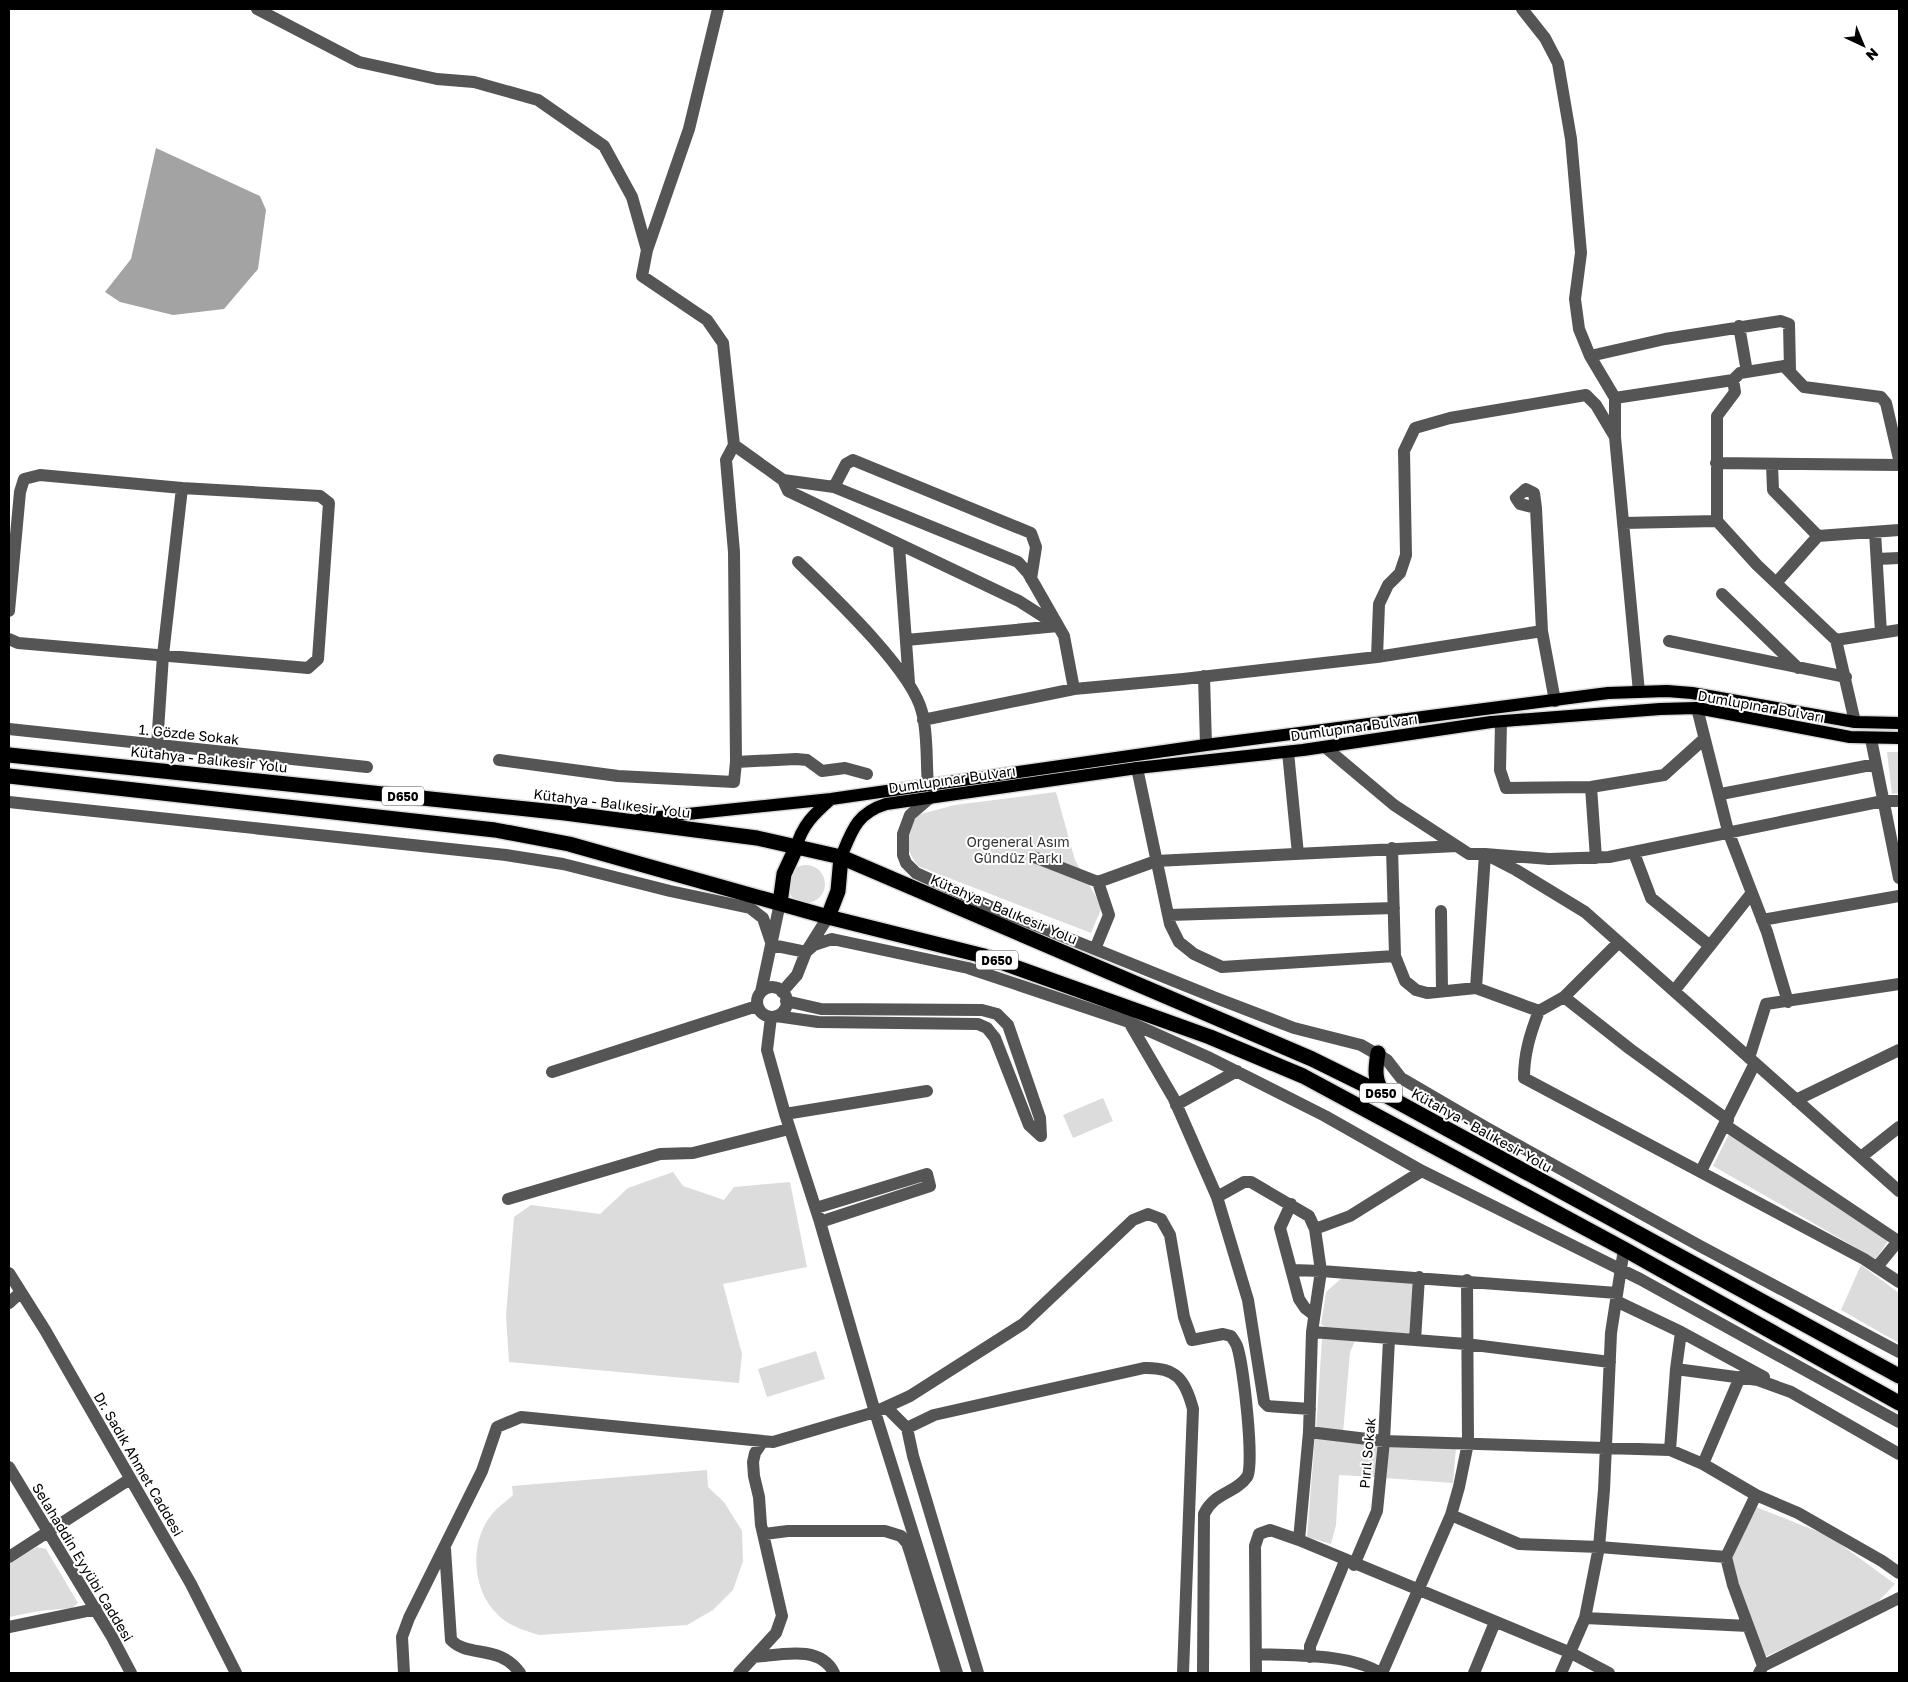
<svg xmlns="http://www.w3.org/2000/svg" width="1908" height="1682" font-family="'Golos Text',sans-serif">
<style>
.green{fill:#dcdcdc}
.water{fill:#a3a3a3}
.lines{fill:none;stroke-linecap:round;stroke-linejoin:round}
.major-casing{stroke:#dbdbdb;stroke-width:15}
.highway-casing{stroke:#dbdbdb;stroke-width:18}
.minor{stroke:#555;stroke-width:12}
.major{stroke:#000;stroke-width:12}
.highway{stroke:#000;stroke-width:15}
.labels{text-anchor:middle;dominant-baseline:central;stroke-width:4;stroke-linejoin:round;paint-order:stroke}
.shield{fill:#fff;stroke:#4c4c4c;stroke-width:1}
.shield-label{font-size:12px;font-weight:bold;fill:#000}
.street-label{font-size:14px;fill:#000;stroke:#fff}
.park-label{font-size:14px;fill:#333;stroke:#fff}
</style>
<rect width="100%" height="100%" fill="#fff"/>
<path class="green" d="M1887,752H1899V793L1892,794Z
M1056,792L1075,860L1102,907L1091,933L918,866C903,845 905,837 917,815L955,805Z
M787 884a19 19 0 1 1 38 0a19 19 0 1 1-38 0Z
M1103,1098L1113,1121L1073,1138L1063,1115Z
M1729,1134L1888,1241L1876,1259L1713,1166Z
M673,1172L683,1186L724,1200L734,1187L790,1182L807,1267L723,1284L742,1354L739,1383L509,1362L506,1316L514,1217L531,1205L600,1214L628,1188Z
M1861,1265L1899,1293V1343L1841,1310Z
M1343,1277L1415,1281L1411,1335L1327,1329L1321,1324L1326,1292Z
M1322,1339L1355,1341L1350,1352L1343,1433L1316,1430Z
M816,1351L825,1379L767,1397L758,1369Z
M1315,1437L1380,1444L1375,1477L1339,1475L1336,1525L1331,1544L1307,1537Z
M1388,1444L1456,1448L1453,1483L1385,1478Z
M707,1470L708,1487L724,1502L742,1531L743,1561L733,1590L713,1610L687,1625L539,1635C524,1630 509,1626 498,1615C471,1590 469,1540 493,1513C499,1506 507,1501 513,1495L512,1486Z
M1756,1507L1829,1536L1895,1584L1874,1606L1765,1657L1728,1566Z
M37,1547L46,1549L78,1603L72,1608L39,1611L9,1617V1563Z"/>
<path class="water" d="M156,148L260,196L266,210L258,269L224,309L173,315L120,302L105,292L131,259Z"/>
<g class="lines">
<g class="major-casing">
<path id="major" d="M640,819L831,799L1206,745L1608,693L1667,691L1692,693L1855,722L1899,723
M796,848C802,825 814,814 831,799
M841,857C852,830 857,813 886,804L1137,768L1303,750L1491,722L1660,709L1697,708L1850,737L1899,738"/>
</g>
<g class="highway-casing">
<path id="highway" d="M9,755L565,813L757,838L841,857L1312,1059L1385,1095L1899,1376
M9,776L495,830L569,844L828,917L984,956L1210,1037L1303,1076L1624,1249L1899,1403
M780,903L784,874L796,848
M828,917L838,891L841,857
M1378,1053C1375,1070 1374,1082 1385,1095"/>
</g>
<path class="minor" d="M257,9L359,62L437,79L474,82L538,100L604,146L632,197L647,250L642,276L707,320L723,343L734,445
M1522,9L1545,38L1558,63L1571,139L1581,253L1575,299L1579,329L1590,356L1615,398V437
M647,250L689,129L718,9
M1739,326L1747,372
M1590,356L1665,339L1781,321L1789,324L1790,370
M1615,398L1733,380
M1716,463L1899,465
M1772,464L1773,490L1818,536
M783,480L788,491L1019,601L1058,626L906,640
M834,487L846,464L853,460L1031,533L1036,547L1031,579
M1536,508L1520,504L1516,498L1526,489L1534,493L1536,508L1542,631L1555,701
M1623,523L1717,521
M1875,532L1881,633
M899,546L909,683
M1877,559L1899,558
M798,562C831,594 912,670 922,712C928,733 926,763 928,785
M1776,583L1818,536L1899,530
M1722,594L1798,668
M9,611L20,492L24,479L40,475L182,488L320,496L329,503L318,659L308,668L18,643L9,639
M1836,640L1899,630
M1669,641L1846,677
M1377,657L1379,604L1388,585L1400,573L1406,555L1404,451L1415,428L1450,418L1586,395L1596,405L1615,437L1639,692
M1204,676L1206,745
M1697,708L1728,831L1767,932L1788,1002
M923,720L1074,689L1183,679L1377,657L1542,631
M1501,722L1500,770L1506,788L1591,787L1664,775L1704,739
M1855,722L1836,640L1757,565L1717,521V416L1735,392L1733,380L1740,373L1784,366L1804,387L1881,397L1886,403L1899,459
M9,729L367,767
M1871,739L1899,878
M157,746L163,655L182,488
M1325,747L1394,805L1469,854H1485L1516,870L1585,912L1899,1191
M1288,752L1298,854
M499,760L618,776L734,782L736,762
M1137,768L1170,924L1179,942L1194,954L1222,967L1395,956
M867,774L845,768L822,771L807,760L796,759L736,762L734,552L726,460L734,445L783,480L834,487L1018,562L1028,573L1064,636L1074,689
M1591,787L1596,858
M1721,794L1876,764
M931,797L910,815L903,834V855L906,863L916,873L993,908L1216,998L1294,1028L1361,1045L1387,1060L1401,1078L1485,1127L1700,1246L1899,1352
M9,802L506,855L563,864L670,891L750,908L763,918L772,945L806,952L814,945L832,939L968,968L1129,1022L1210,1058L1325,1116L1422,1171L1640,1279L1899,1422
M1392,848L1395,956L1405,981L1416,990L1427,993L1476,988L1485,854L1549,859L1609,857L1883,801H1899
M1634,853L1651,898L1710,946
M1034,857L1098,882L1109,915L1095,949
M1098,882L1156,861L1457,846
M1441,911L1442,991
M1169,915L1394,908
M1762,920L1899,896
M1619,942L1564,997L1539,1011C1530,1034 1524,1054 1524,1078L1864,1259L1899,1282
M757 1002a15 15 0 1 1 30 0a15 15 0 1 1-30 0Z
M1476,988L1539,1011
M1674,991L1751,894
M761,992L780,903
M782,992L797,975L806,952L828,917
M1564,997L1630,1049L1728,1120
M786,1001L821,1009L982,1010L997,1014L1008,1025L1040,1118L1041,1136
M776,1016L818,1022L978,1024L987,1028L995,1038L1029,1125L1041,1136
M771,1017L767,1050L785,1114L820,1222L875,1412L957,1673
M1129,1022L1174,1099L1217,1197L1248,1300L1264,1402L1268,1406L1310,1409
M1749,1058L1766,1004L1899,984
M552,1072L757,1006
M1796,1100L1899,1050
M1176,1105L1237,1071
M785,1114L927,1091
M1725,1125L1898,1241
M1861,1157L1899,1127
M1701,1171L1755,1063
M1217,1197L1244,1182H1251L1309,1216L1315,1229L1321,1271L1617,1293
M508,1199L660,1154L693,1153L789,1129
M1291,1204L1280,1228L1299,1299L1305,1308L1314,1315
M816,1208L927,1174L930,1186L820,1222
M1315,1229L1350,1216L1422,1171
M1877,1267L1899,1240
M1292,1270L1321,1271L1312,1332L1309,1432L1299,1540
M9,1273L45,1330L191,1584L236,1673
M1419,1277L1415,1340L1466,1344L1610,1362
M1616,1301L1681,1332L1676,1369L1670,1450
M9,1303L21,1292
M1312,1332L1415,1340
M1681,1332L1764,1377
M1676,1369L1758,1380L1791,1392L1899,1454
M886,1407L907,1428L913,1456L978,1673
M907,1428L934,1415L1144,1368C1176,1367 1185,1379 1193,1409L1183,1673
M1309,1432L1384,1441L1670,1450L1703,1464L1756,1495L1798,1513L1882,1561L1899,1573
M1703,1464L1740,1377
M9,1467L112,1637L131,1673
M1756,1495L1726,1557L1733,1585L1763,1666
M1451,1515L1519,1544L1599,1547L1726,1557
M764,1534L788,1531H885L901,1536L907,1543L910,1552L947,1673
M445,1549L451,1640C468,1658 500,1644 520,1673
M9,1557L130,1479
M1354,1565L1377,1511L1384,1441L1389,1339
M1585,1618L1748,1626
M9,1627L96,1609
M1256,1654C1292,1656 1349,1653 1380,1673
M754,1657C780,1655 820,1644 834,1673
M1310,1657V1646L1345,1561
M404,1673L402,1637L409,1618L482,1471L497,1427L521,1417L773,1442L875,1412L910,1396L1023,1324L1133,1220L1148,1214L1161,1219L1170,1235L1184,1317L1192,1340L1223,1334L1231,1336C1233,1339 1236,1343 1237,1346C1243,1363 1255,1465 1247,1477C1235,1494 1214,1492 1204,1514L1203,1673
M739,1673L776,1633L782,1616L761,1525L759,1497L754,1476L753,1462L755,1453L763,1441
M1256,1673L1255,1546L1259,1534L1270,1530L1299,1540L1571,1653L1609,1673
M1382,1673L1451,1515L1459,1487L1468,1443L1467,1280
M1474,1673L1495,1622
M1561,1673L1585,1618L1599,1547L1604,1490L1611,1333L1624,1249
M1759,1673L1763,1666L1899,1598"/>
<use href="#major" class="major"/>
<use href="#highway" class="highway"/>
</g>
<g class="labels">
<g class="shield">
<rect x="382" y="786.5" width="42" height="19" rx="4"/>
<rect x="976" y="950.5" width="42" height="19" rx="4"/>
<rect x="1360" y="1083.5" width="42" height="19" rx="4"/>
</g>
<g class="shield-label">
<text x="403" y="796">D650</text>
<text x="997" y="960">D650</text>
<text x="1381" y="1093">D650</text>
</g>
<g class="street-label">
<text transform="translate(1761 706) rotate(10)">Dumlupınar Bulvarı</text>
<text transform="translate(1354 727) rotate(-8)">Dumlupınar Bulvarı</text>
<text transform="translate(189 734) rotate(6)">1. Gözde Sokak</text>
<text transform="translate(209 759) rotate(6)">Kütahya - Balıkesir Yolu</text>
<text transform="translate(952 779) rotate(-8)">Dumlupınar Bulvarı</text>
<text transform="translate(612 803) rotate(7)">Kütahya - Balıkesir Yolu</text>
<text transform="translate(1004 909) rotate(23)">Kütahya - Balıkesir Yolu</text>
<text transform="translate(1482 1130) rotate(29)">Kütahya - Balıkesir Yolu</text>
<text transform="translate(1367 1453) rotate(-85)">Pırıl Sokak</text>
<text transform="translate(139 1464) rotate(60)">Dr. Sadık Ahmet Caddesi</text>
<text transform="translate(83 1562) rotate(59)">Selahaddin Eyyübi Caddesi</text>
</g>
<g class="park-label">
<text x="1018" y="841">Orgeneral Asım<tspan x="1018" dy="16">Gündüz Parkı</tspan></text>
</g>
</g>
<rect width="1908" height="1682" fill="none" stroke="#000000" stroke-width="20"/>
<g transform="translate(1863 45) rotate(136)" stroke="#ffffff" stroke-width="4" paint-order="stroke">
<path d="M0-4L9 19L0 12L-9 19Z" fill="#000000"/>
<text y="-8" font-size="14" font-weight="bold" text-anchor="middle" fill="#000000">N</text>
</g>
</svg>
